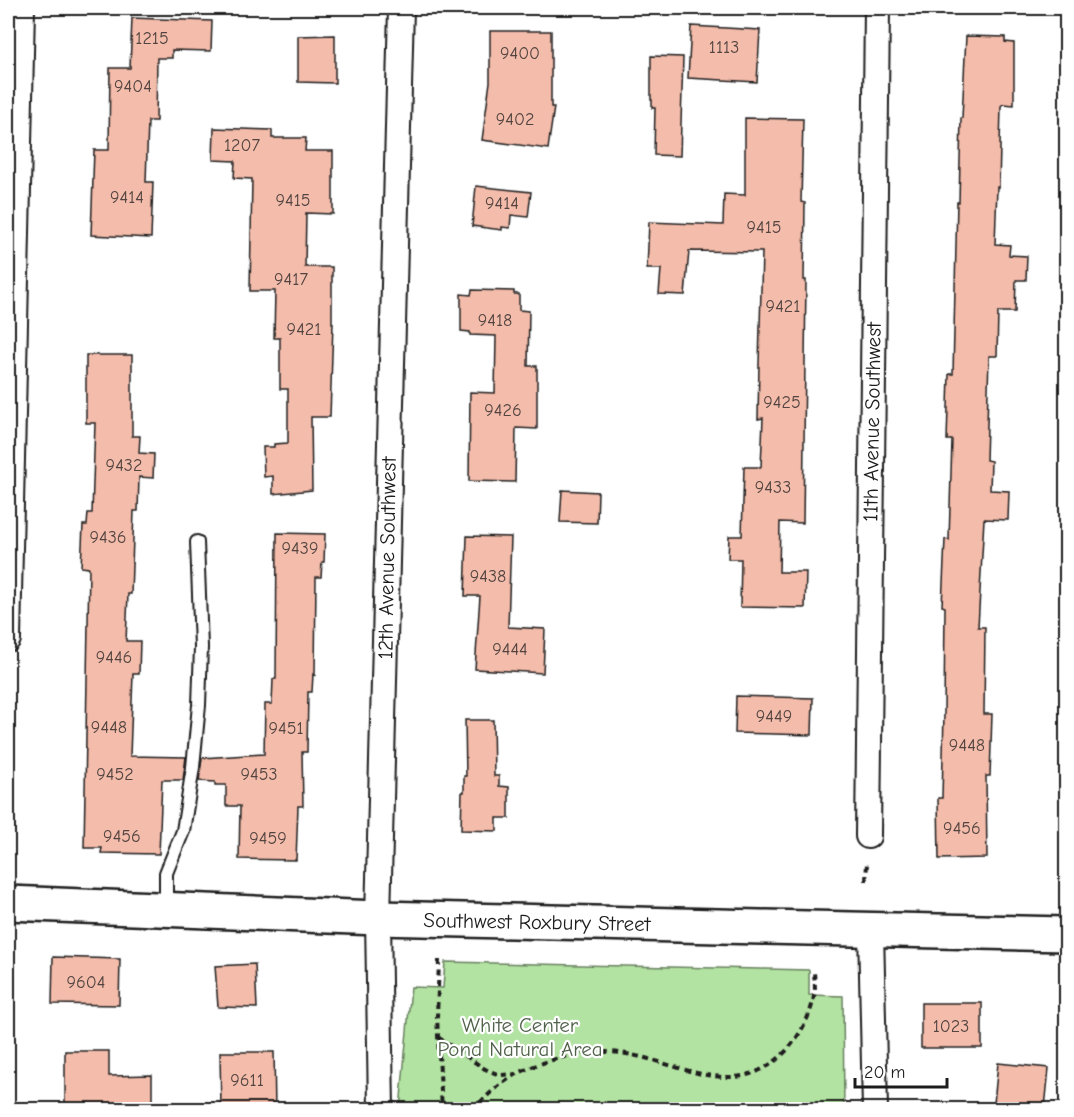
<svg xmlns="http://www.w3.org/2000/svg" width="1074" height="1117" font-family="'Comic Neue',sans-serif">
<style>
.green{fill:#b3e3a2;stroke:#68805f;stroke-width:1.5}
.building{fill:#f4bcab;stroke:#1c1c1c;stroke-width:1.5}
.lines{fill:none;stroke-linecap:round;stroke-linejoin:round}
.lane-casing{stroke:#1c1c1c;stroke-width:16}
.street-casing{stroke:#1c1c1c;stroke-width:28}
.secondary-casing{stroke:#1c1c1c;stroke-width:38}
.path{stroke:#1c1c1c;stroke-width:4;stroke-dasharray:6 4.5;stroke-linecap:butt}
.lane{stroke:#fff;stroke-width:12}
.street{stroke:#fff;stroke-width:24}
.secondary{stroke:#fff;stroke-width:33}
.labels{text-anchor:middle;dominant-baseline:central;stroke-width:4.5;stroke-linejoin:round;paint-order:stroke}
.number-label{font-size:18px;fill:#524440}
.street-label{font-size:21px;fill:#1c1c1c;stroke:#fff}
.park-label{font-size:21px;fill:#51624b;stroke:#fff}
</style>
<rect width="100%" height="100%" fill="#fff"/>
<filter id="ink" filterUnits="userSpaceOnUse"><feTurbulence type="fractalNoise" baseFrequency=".0167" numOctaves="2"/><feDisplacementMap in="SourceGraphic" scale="12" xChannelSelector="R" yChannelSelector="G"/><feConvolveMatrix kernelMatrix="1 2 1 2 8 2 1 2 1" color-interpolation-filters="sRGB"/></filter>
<g filter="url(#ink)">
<path class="green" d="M445,962L809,970V995L843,996L844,1109H400L411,987L443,988Z"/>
<path class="building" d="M132,18L212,21L211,51L172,50V58H157L156,121H148L146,182H153L151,238L91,235L94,150H109L110,68H130Z
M691,26L760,30L757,82L688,78Z
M490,31H551V107H554L548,149L482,140L490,82Z
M335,35V83L298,82V36Z
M966,36L1005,37V42L1014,43V105L1003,104L1001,106L999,187H997L995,244L1010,245L1009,255L1027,256L1026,280H1016L1015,312H998L997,356H989L986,460L991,461L990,490L1009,491L1008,520L984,519L978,627H985L984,714H992L990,776H986L987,858L939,859L938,798H942L944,713L945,607L942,606L945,539L949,540L952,440H947L949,374H953L957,202H959L961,118H962Z
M651,56L683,57L680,156L654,155L655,108H652V100H651Z
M745,118L803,119L801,202L805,203L804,280H806L803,523L780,522L779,572H806L805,608L740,607L741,559H728L729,536H742L744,467H761L763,418L758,419L759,364L762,252L689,251L685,295L659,294L661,269H647L649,222L723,225L724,194L745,195Z
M214,128L272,130V138H306L305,151H333V214L306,213L305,267H332V323H333L330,417H311L312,490L273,494V476L264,477L263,447H274V444L288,443V389H280V338H274L275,291H250L252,179L234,178L235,161L213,160Z
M476,186L531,192L528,217L511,215L510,228L502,227V230L472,226Z
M472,290L514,291V294H519V310L529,311L528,366H537V429L516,428L515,482L469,481L470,392L495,393L496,336L470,335V332L461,331V294L471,295Z
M86,355H132V436H140L139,453L154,454L153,478L139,477L138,511H134L131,594H128L126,641H140L139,674H133L130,756L186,757L183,780H162L159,854L101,853L102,848H84L89,568L81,567L83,525H87L88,513H92L95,423H86Z
M562,490L598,492L597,523L560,522Z
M277,533L325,534L324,562H322L321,577H316L315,675L313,674L312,692H308L307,752H302L303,806H298L296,860L239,859L240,806H226V785H215V782L199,781L202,758L264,754L265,704H272L273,679H276Z
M467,536L511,537L508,627L545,629L543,673L475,669L480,596H465Z
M736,696L813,698L812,735L735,733Z
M465,720H493L494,776H499V786L509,787V818H497V831L461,830L462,792H464V776H466Z
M53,957L120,959L119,1005L52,1004Z
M255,964L257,1008L218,1007L215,966Z
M921,1003H982V1048H921Z
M65,1051H109V1076L152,1075V1110H65Z
M220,1052H274L275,1110H221Z
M998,1063L1049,1068L1045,1108L994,1103Z"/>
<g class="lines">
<g class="lane-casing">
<path id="lane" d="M166,909V873L183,831L193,767L199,705L201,647L197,542"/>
</g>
<g class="street-casing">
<path id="street" d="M8,639L22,8
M868,836L877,8
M871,930L875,1110
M381,1110L378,918L401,8"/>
</g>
<g class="secondary-casing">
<path id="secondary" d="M8,903L378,918L1066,934"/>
</g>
<path class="path" d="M866,881L867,863
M439,960L437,1017L442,1110
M439,1038L485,1069L500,1075L517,1074
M472,1110C481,1101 490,1093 500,1085C527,1064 569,1053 603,1052C669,1051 731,1111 788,1049C800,1035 811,1015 814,996C816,988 814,978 814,969"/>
<use href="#lane" class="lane"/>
<use href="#street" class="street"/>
<use href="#secondary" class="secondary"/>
</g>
</g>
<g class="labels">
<g class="number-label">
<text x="152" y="38">1215</text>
<text x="724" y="47">1113</text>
<text x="520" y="53">9400</text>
<text x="133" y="86">9404</text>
<text x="515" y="119">9402</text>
<text x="242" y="145">1207</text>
<text x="127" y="197">9414</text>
<text x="293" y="200">9415</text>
<text x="502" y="203">9414</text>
<text x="764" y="227">9415</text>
<text x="291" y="279">9417</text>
<text x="783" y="306">9421</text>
<text x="495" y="320">9418</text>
<text x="304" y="329">9421</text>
<text x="782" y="402">9425</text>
<text x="503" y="410">9426</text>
<text x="124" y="465">9432</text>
<text x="773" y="487">9433</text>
<text x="108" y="537">9436</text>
<text x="300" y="548">9439</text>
<text x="488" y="576">9438</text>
<text x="510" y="649">9444</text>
<text x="114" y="657">9446</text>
<text x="774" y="716">9449</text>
<text x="109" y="727">9448</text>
<text x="286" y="728">9451</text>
<text x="967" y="745">9448</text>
<text x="115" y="774">9452</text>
<text x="259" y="774">9453</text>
<text x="962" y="828">9456</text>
<text x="122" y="836">9456</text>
<text x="268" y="838">9459</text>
<text x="86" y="982">9604</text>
<text x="951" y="1026">1023</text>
<text x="247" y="1080">9611</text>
</g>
<g class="street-label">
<text transform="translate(872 422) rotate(-89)">11th Avenue Southwest</text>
<text transform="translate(387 558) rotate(-89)">12th Avenue Southwest</text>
<text transform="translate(537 922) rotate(1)">Southwest Roxbury Street</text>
</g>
<g class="park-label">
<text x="520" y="1025">White Center<tspan x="520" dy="24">Pond Natural Area</tspan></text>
</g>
</g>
<rect width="1074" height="1117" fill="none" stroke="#fff" stroke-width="30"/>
<rect x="15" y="15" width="1044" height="1087" fill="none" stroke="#1c1c1c" stroke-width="2" filter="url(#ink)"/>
<path d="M855 1078v9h92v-9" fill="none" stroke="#1c1c1c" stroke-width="3"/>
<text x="864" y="1078" font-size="18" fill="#1c1c1c" stroke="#ffffff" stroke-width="4.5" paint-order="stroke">20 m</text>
</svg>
